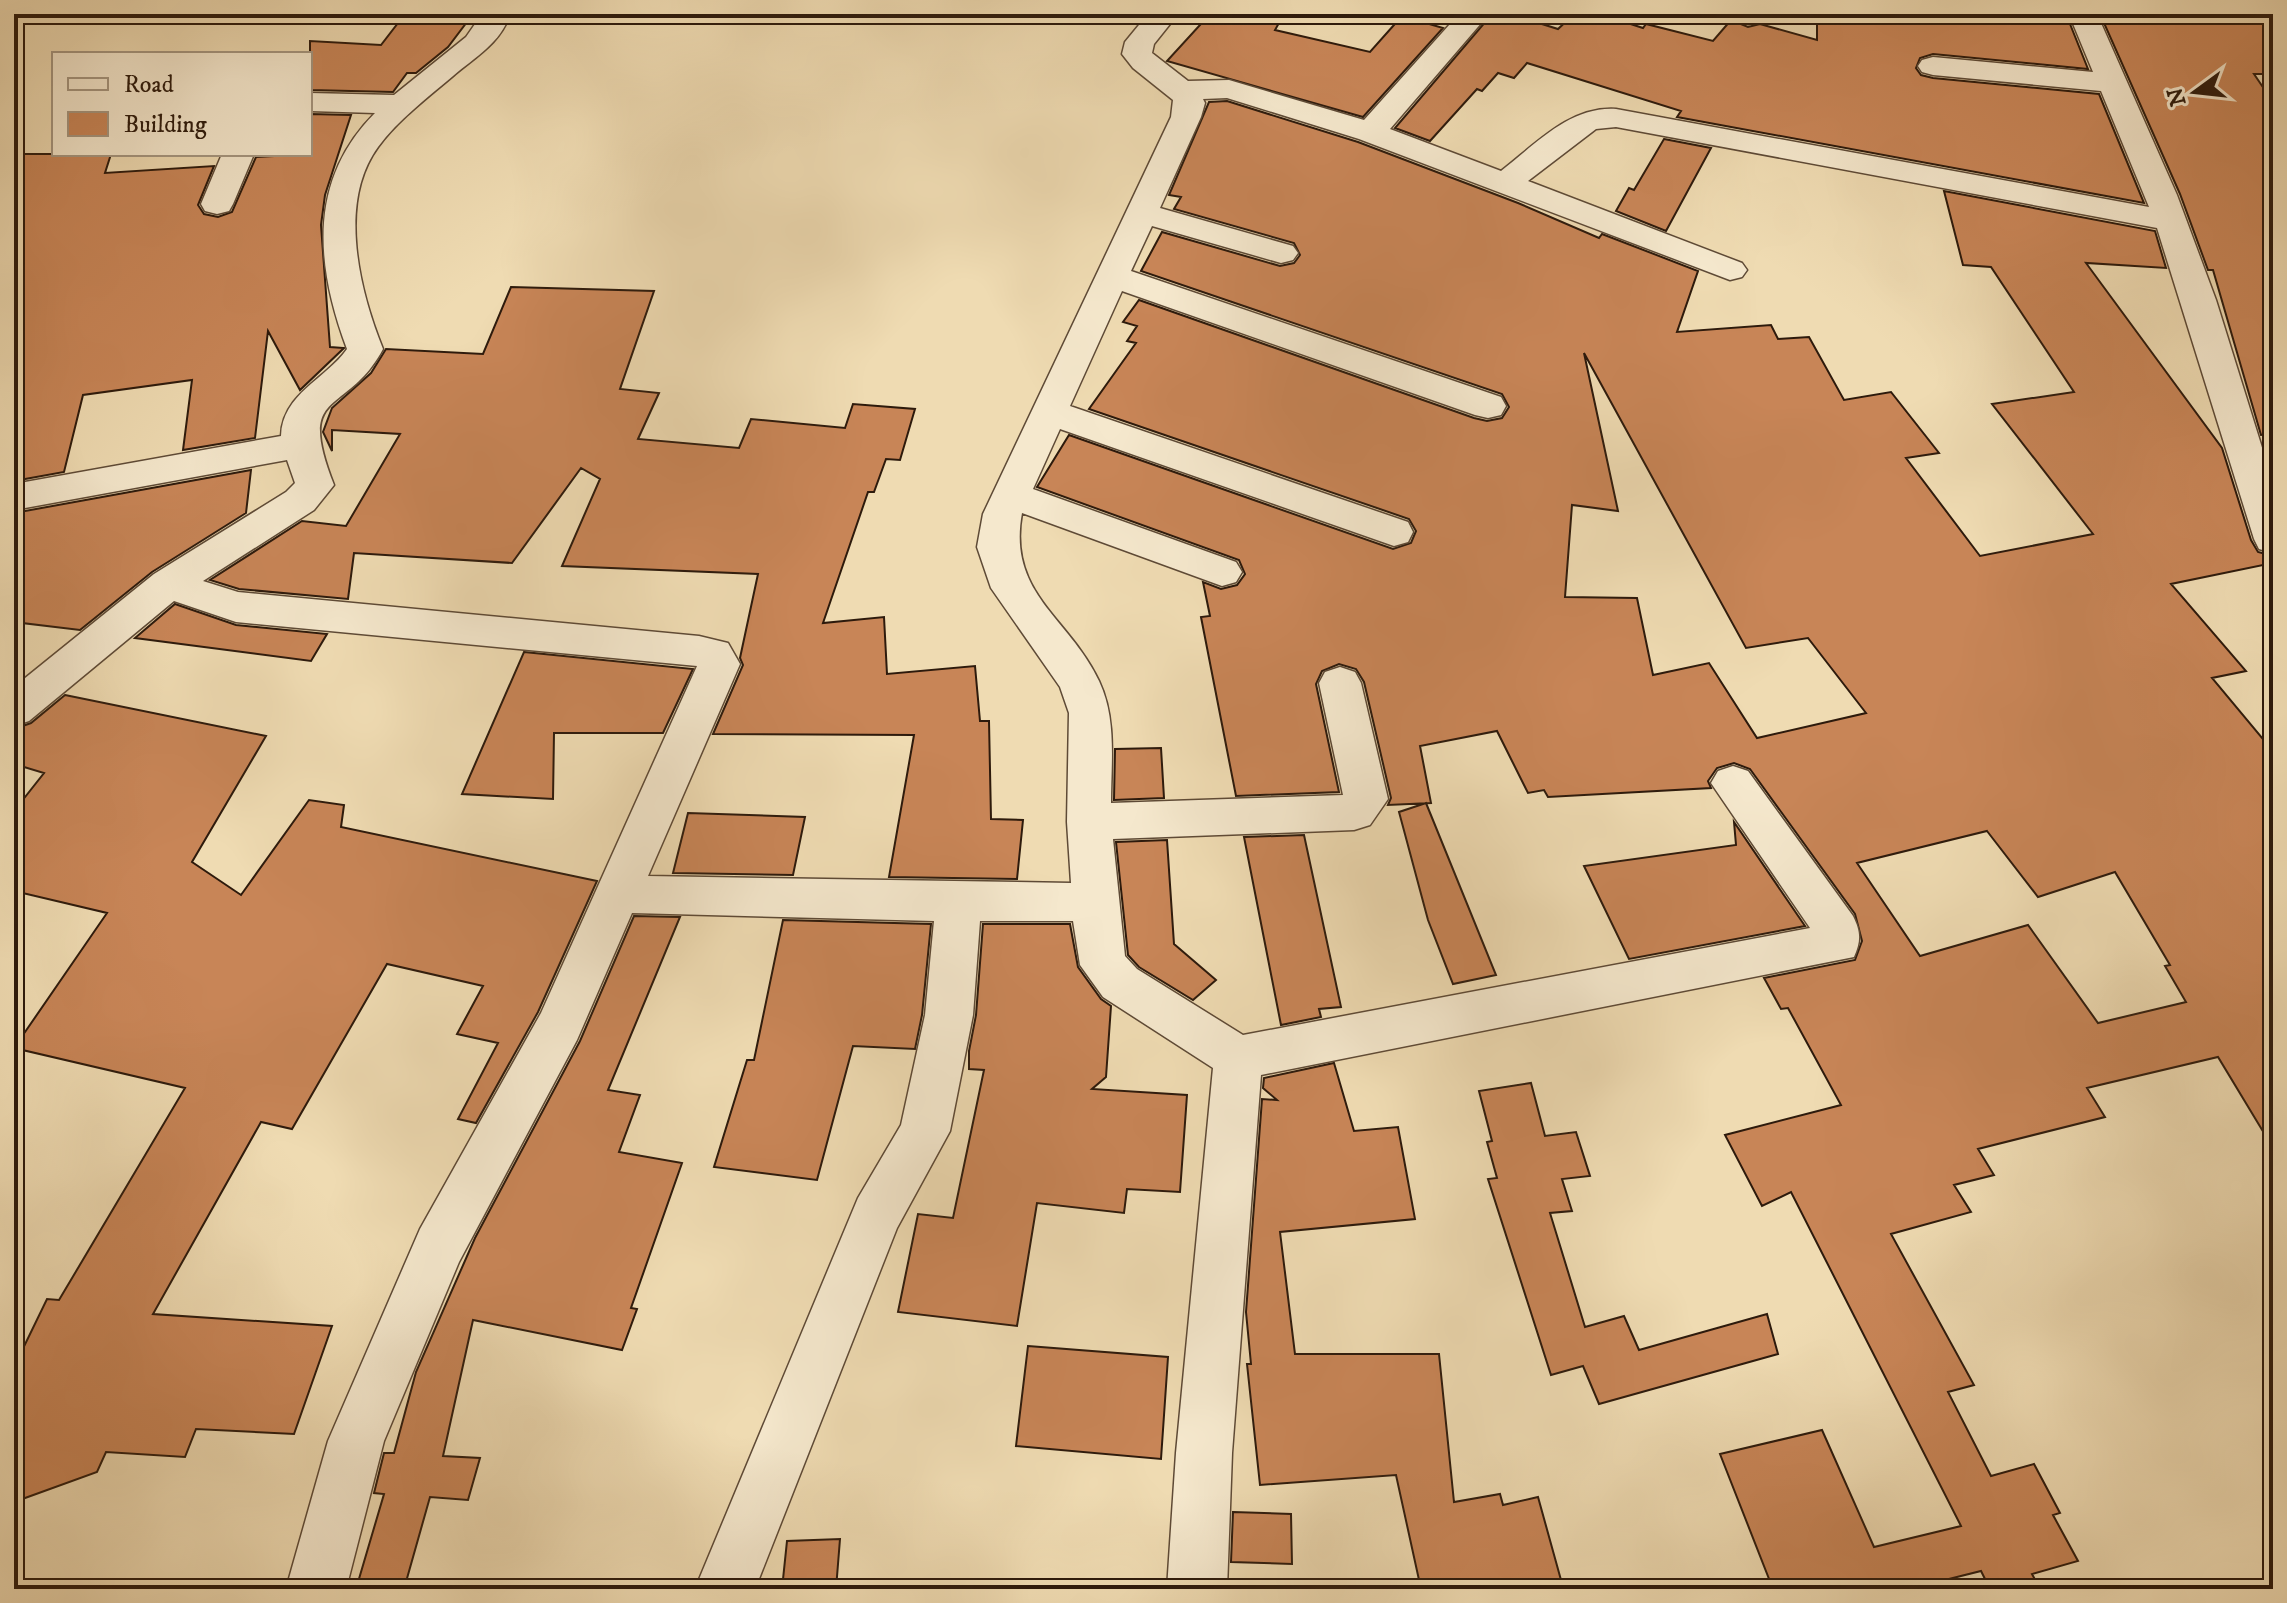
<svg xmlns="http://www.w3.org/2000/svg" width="2287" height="1603" font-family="'IM FELL DW Pica',serif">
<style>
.building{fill:#c88557;stroke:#2d1a0c;stroke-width:2;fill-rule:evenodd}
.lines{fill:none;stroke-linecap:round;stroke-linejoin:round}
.minor-casing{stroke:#5e4a36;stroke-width:3}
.minor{fill:#f5e8cd;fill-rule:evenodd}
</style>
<rect width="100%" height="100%" fill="#efdbb2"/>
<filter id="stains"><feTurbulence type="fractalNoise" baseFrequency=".0025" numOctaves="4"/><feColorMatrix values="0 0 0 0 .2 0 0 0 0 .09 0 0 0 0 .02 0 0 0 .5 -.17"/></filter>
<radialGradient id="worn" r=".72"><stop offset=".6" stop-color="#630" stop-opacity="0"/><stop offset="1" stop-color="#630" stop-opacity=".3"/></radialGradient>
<path class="building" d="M405,14H473L448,47L416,73H407L393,92L310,90V41L381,45Z
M1210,14H1284L1275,30L1370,52L1402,16L1443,28L1363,117L1167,61Z
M1492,14H1510L1558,29L1574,14H1600L1643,28L1646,24L1713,41L1731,20L1748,27L1760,24L1817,40V14H2066L2088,69L1933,54L1920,58L1916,68L1921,75L1933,78L2099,94L2144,203L1677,117L1681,111L1527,63L1514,78L1498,73L1482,91L1477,89L1430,141L1395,128Z
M2100,14H2273V74H2254L2273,102V434L2261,435L2213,270H2208L2180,194Z
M1227,101L1358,142L1518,203L1599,238L1602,234L1698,271L1677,332L1771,325L1778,339L1809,337L1844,400L1891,392L1939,453L1906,458L1980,556L2093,534L1992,404L2074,392L1991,267L1963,265L1944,191L2155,231L2166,268L2086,263L2222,448L2251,540L2258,552L2273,556V563L2171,584L2246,671L2212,678L2273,751V1148L2218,1057L2087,1088L2105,1117L1978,1149L1994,1175L1954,1185L1971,1212L1891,1234L1974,1385L1948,1392L1991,1476L2034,1464L2060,1513L2053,1515L2078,1561L2032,1574L2040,1589H1990L1981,1571L1909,1589H1773L1720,1454L1822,1430L1874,1547L1961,1526L1791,1192L1762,1206L1725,1135L1841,1105L1788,1008L1781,1009L1764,978L1855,960L1862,941L1855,914L1750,769L1734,763L1717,768L1708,781L1711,788L1548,797L1544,790L1528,793L1497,731L1420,746L1431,803L1388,805L1391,798L1364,682L1356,669L1339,664L1322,671L1316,684L1339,792L1236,796L1201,617L1210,616L1203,582L1221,589L1237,585L1245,574L1239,560L1037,487L1069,435L1393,549L1411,543L1416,531L1409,519L1089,409L1136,343L1127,341L1137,326L1123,322L1139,300L1474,418L1487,421L1502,418L1509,407L1502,394L1141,271L1162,232L1280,266L1294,263L1300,255L1294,243L1174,209L1181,197L1169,195L1209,102ZM1584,353L1746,648L1808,638L1866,713L1757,738L1709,663L1653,675L1637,598L1565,597L1572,505L1618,511ZM1987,831L2038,897L2115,872L2170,965L2165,966L2186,1002L2098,1023L2028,925L1920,956L1857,863Z
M310,114L351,115L325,195L321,225L330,347L344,348L300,390L268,331L255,438L183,450L192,380L83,395L64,472L14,481V154H111L105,173L214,166L198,205L204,214L218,217L232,212L256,157L310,154Z
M1664,139L1711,148L1666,231L1616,211L1629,188L1634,190Z
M511,287L654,291L620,389L659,393L638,439L739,448L751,419L845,428L853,404L915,409L900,460L886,459L874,492H868L823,623L884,617L887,674L975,666L980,721H989L991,819L1023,820L1017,879L889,877L914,735L713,734L743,665L740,658L758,574L562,566L600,479L581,468L512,563L354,553L348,599L239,589L210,580L302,521L346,526L400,434L332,430V451L323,432L332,408L371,373L386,349L483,354Z
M251,470L246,513L152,572L80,630L14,622V513Z
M175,604L236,625L327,634L311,661L135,638Z
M524,652L693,669L663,733H554L553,799L462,794Z
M65,695L266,736L192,862L241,895L309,800L344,805L341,827L597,881L538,1012L476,1123L458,1119L498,1043L457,1034L483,986L387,964L292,1129L261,1122L153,1314L332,1326L294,1434L196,1429L185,1457L106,1452L97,1472L14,1502V1367L47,1299L59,1300L185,1088L14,1048L107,913L14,891V811L44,773L14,764V729L31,723Z
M1161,748L1164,798L1114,800L1115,749Z
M1426,803L1496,975L1453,984L1428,920L1399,812Z
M688,813L805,817L793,875L673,873Z
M1734,822L1805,926L1629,959L1584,866L1736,845Z
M1304,835L1341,1007L1319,1009L1321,1017L1281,1025L1244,837Z
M1167,840L1174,944L1216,980L1193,1000L1139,967L1128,955L1116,842Z
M634,916L680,917L608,1090L640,1095L619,1152L682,1163L631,1308L637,1309L622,1350L473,1320L443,1456L480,1458L468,1500L430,1497L404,1589H356L384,1494L374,1493L384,1453H394L416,1372L475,1238L580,1041Z
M783,920L931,924L922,1015L915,1049L853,1046L817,1180L714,1167L747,1060H754Z
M983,924H1070L1078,967L1101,999L1111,1006L1106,1077L1092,1089L1187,1095L1180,1192L1127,1189L1124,1213L1037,1203L1017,1326L898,1312L918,1214L953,1218L984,1070L969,1069V1051L976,1015Z
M1334,1063L1354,1131L1398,1127L1415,1219L1280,1232L1295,1354H1439L1454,1502L1500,1494L1503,1505L1538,1497L1561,1580H1555L1558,1589H1421L1396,1475L1260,1485L1247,1364H1251L1246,1312L1262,1099L1277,1100L1263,1088L1264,1078Z
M1531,1083L1545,1136L1576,1132L1590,1176L1562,1179L1572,1211L1550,1213L1585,1327L1624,1316L1639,1350L1767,1314L1778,1354L1599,1404L1583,1366L1551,1375L1488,1179L1497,1178L1487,1142L1492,1141L1479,1091Z
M1028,1346L1168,1357L1161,1459L1016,1446Z
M1233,1512L1291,1514L1292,1564L1231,1562Z
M840,1539L836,1589H782L787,1541Z"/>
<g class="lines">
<g class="minor-casing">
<path id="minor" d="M482,14H510C501,43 475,57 453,76C427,98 398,120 378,147C337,203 360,292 383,349C346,418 295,386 334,485L314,510L203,581L238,592L699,636L728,643L740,664L648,876L1071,883L1067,822L1069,713L1060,687L991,588L977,547L983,514L1171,117L1173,100L1133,68L1122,54L1125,42L1148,14H1178L1154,44L1152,53L1188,81L1229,80L1364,120L1459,14H1489L1390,129L1501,171C1536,144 1570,106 1616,109L2149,207L2101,91L1933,75L1922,72L1918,66L1922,60L1933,57L2093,72L2069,14H2097L2177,195L2216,300L2273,483V553L2259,549L2254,539L2157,228L1616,127L1596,129L1528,181L1742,263L1747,270L1742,277L1730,280L1359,139L1227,98L1203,99L1205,103L1201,117L1160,208L1293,246L1298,253L1293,260L1281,263L1152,226L1131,271L1501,397L1506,406L1501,415L1488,418L1475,415L1122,291L1070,406L1408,522L1413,532L1408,542L1394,546L1060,429L1033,489L1236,562L1242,572L1236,582L1222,586L1022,513C1007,594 1069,617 1099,681C1117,719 1111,762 1111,803L1343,795L1319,683L1325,672L1340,667L1355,672L1361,683L1388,799L1370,825L1354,830L1113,839L1125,956L1137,969L1243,1035L1810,928L1711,783L1718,771L1733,766L1748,771L1853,916C1861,932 1861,941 1854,957L1261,1075L1232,1453L1227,1589H1167L1176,1453L1213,1068L1103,997L1080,965L1073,921H980L973,1015L950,1131L897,1228L755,1589H695L858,1198L901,1125L925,1015L934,921L632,913L577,1040L459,1262L384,1441L346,1589H286L328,1441L420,1229L541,1013L697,666L236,622L174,601L29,721L14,726V687L154,574L286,492L295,483L287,460L14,510V484L281,436C282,394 326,379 347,349C316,266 307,181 375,113L310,111V93L394,95L466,37Z
M1731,14H1763V15L1759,21L1749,24L1735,20Z
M222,154H254L233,204L229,211L217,214L205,211L201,204Z"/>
</g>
<use href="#minor" class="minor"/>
</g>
<rect width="2287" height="1603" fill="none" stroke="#efdbb2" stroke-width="48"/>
<rect x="16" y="16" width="2255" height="1571" fill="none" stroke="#2d1a0c" stroke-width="4"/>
<rect x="24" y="24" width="2239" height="1555" fill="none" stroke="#2d1a0c" stroke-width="2"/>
<rect x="52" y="52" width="260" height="104" fill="#f5e8cd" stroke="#a59680" stroke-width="2"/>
<rect x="68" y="78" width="40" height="12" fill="#f5e8cd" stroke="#a59680" stroke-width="2"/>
<text x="124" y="92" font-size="24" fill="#2d1a0c">Road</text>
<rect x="68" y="112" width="40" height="24" fill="#c88557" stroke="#a59680" stroke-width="2"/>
<text x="124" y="132" font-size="24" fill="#2d1a0c">Building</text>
<g transform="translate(2195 92) rotate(255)" stroke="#f5e8cd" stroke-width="6" paint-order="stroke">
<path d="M0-6L14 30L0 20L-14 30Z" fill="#2d1a0c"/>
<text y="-12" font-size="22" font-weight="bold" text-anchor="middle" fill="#2d1a0c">N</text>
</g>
<rect width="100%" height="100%" filter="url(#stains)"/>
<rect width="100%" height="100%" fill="url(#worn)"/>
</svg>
